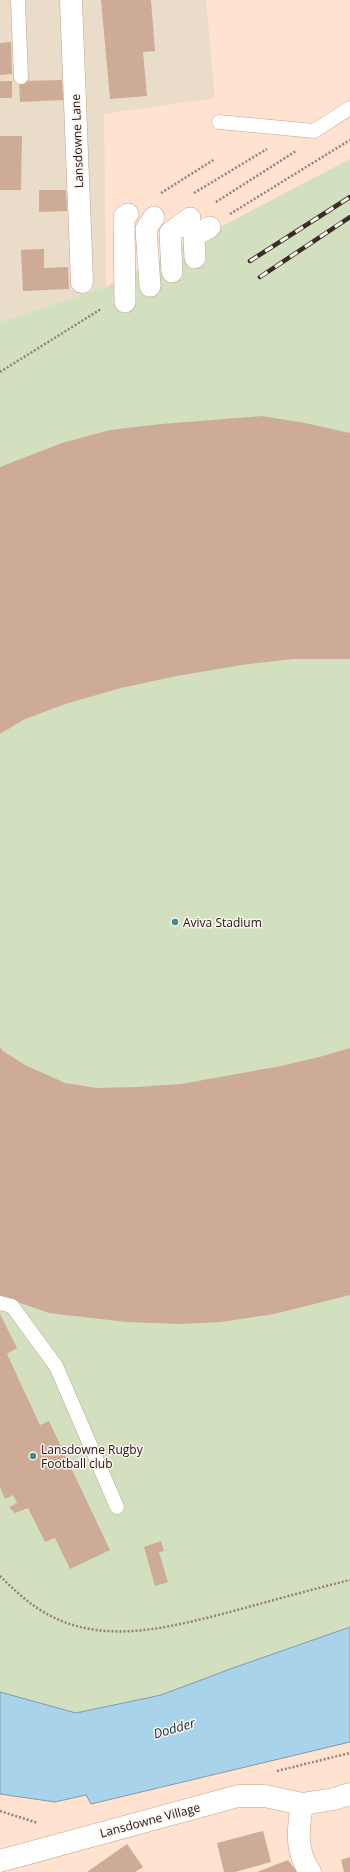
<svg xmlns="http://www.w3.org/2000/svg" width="350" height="1872" font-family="'Open Sans',sans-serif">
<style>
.commercial{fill:#e9ddc9}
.green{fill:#d2e0bf}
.water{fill:#a8d3ea;stroke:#809ba8}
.building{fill:#cdab97}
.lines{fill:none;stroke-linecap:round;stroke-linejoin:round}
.service-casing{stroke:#c4a38e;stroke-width:15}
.pedestrian-casing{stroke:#c4a38e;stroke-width:22}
.minor-casing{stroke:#c4a38e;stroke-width:23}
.path{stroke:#968174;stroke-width:2.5;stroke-dasharray:2 2;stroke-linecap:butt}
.service{stroke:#fff;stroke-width:14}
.pedestrian{stroke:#fff;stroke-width:21}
.minor{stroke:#fff;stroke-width:22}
.rail-casing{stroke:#3a2c23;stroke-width:4.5}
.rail{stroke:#fbf4f0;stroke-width:3;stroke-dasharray:9;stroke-linecap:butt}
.poi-dot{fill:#438b8b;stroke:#fbf4f0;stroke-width:1.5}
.labels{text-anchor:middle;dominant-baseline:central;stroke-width:3;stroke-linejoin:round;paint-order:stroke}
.street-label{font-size:12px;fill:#23170f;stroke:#fbf4f0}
.poi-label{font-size:12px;fill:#23170f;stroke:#fbf4f0;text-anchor:start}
.water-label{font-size:13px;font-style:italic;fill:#0c3243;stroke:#fbf4f0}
</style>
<rect width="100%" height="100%" fill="#ffe2d0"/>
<path class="commercial" d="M0,0H206L215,98L104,114L106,287L0,322Z"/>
<path class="green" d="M350,159V1627L233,1668L161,1695L76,1713L0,1692V322L106,287Z"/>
<path class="water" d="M350,1627V1742L91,1804L86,1795L55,1802L0,1794V1692L76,1713L161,1695L233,1668Z"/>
<path class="building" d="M101,0H151L155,51L143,52L147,96L110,99Z
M11,42L12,74L0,75V43Z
M62,80L63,100L20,102L19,81Z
M0,81H12V98H0Z
M0,136H22L21,190H0Z
M39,190H66L67,211L39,212Z
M44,249V268L68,267L69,289L23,291L21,250Z
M262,416L305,423L350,433V659H293L242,665L177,676L121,688L65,704L23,720L0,734V467L62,443L110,430L161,424Z
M0,1047L3,1051L25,1065L65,1083L97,1088L137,1087L181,1084L281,1066L323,1056L350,1048V1295L274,1314L221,1322L180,1324L126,1322L49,1313L0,1296Z
M0,1314L17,1348L7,1354L40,1425L49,1421L110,1550L70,1569L55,1538L45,1542L28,1508L15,1513L9,1507L17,1503L13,1495L5,1499L0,1487Z
M161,1541L164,1551L159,1552L168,1582L155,1586L144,1547Z
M263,1831L271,1862L235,1872H224L217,1843Z
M127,1844L143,1867L135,1872H87Z
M350,1857V1872H344L341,1860Z
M288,1860L297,1872H257Z"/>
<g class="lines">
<g class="service-casing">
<path id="service" d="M18,0L21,77
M219,122L314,131L350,108
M0,1303L12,1306L56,1366L117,1507"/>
</g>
<g class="pedestrian-casing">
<path id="pedestrian" d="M195,258L194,236L210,227
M172,272L170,233L190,218
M150,286L146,229L154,217
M125,302L124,217L128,214"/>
</g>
<g class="minor-casing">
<path id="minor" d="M71,0L82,282
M302,1804C298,1830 295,1850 310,1872
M0,1861L238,1796H265L302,1804L334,1799L350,1794"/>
</g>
<path class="path" d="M161,193L215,159
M194,193L267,149
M216,202L296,151
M230,214L350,140
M0,372L101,309
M0,1576C14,1590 29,1604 47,1614C105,1646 170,1627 230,1612C270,1601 310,1590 350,1580
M277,1771L350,1753
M0,1811L38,1823"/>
<use href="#service" class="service"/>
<use href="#pedestrian" class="pedestrian"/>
<use href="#minor" class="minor"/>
<g class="rail-casing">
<path id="rail" d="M250,261L350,197
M260,277L350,217"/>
</g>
<use href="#rail" class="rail"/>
</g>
<g class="poi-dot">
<circle cx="175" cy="922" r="4"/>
<circle cx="33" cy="1456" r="4"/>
</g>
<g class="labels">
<g class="street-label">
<text transform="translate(77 141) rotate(-92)">Lansdowne Lane</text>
<text transform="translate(150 1820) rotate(-15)">Lansdowne Village</text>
</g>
<g class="poi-label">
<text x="183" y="922">Aviva Stadium</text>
<text x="41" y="1449">Lansdowne Rugby<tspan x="41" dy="14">Football club</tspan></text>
</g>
<g class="water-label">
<text transform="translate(174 1728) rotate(-16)">Dodder</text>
</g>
</g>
</svg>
